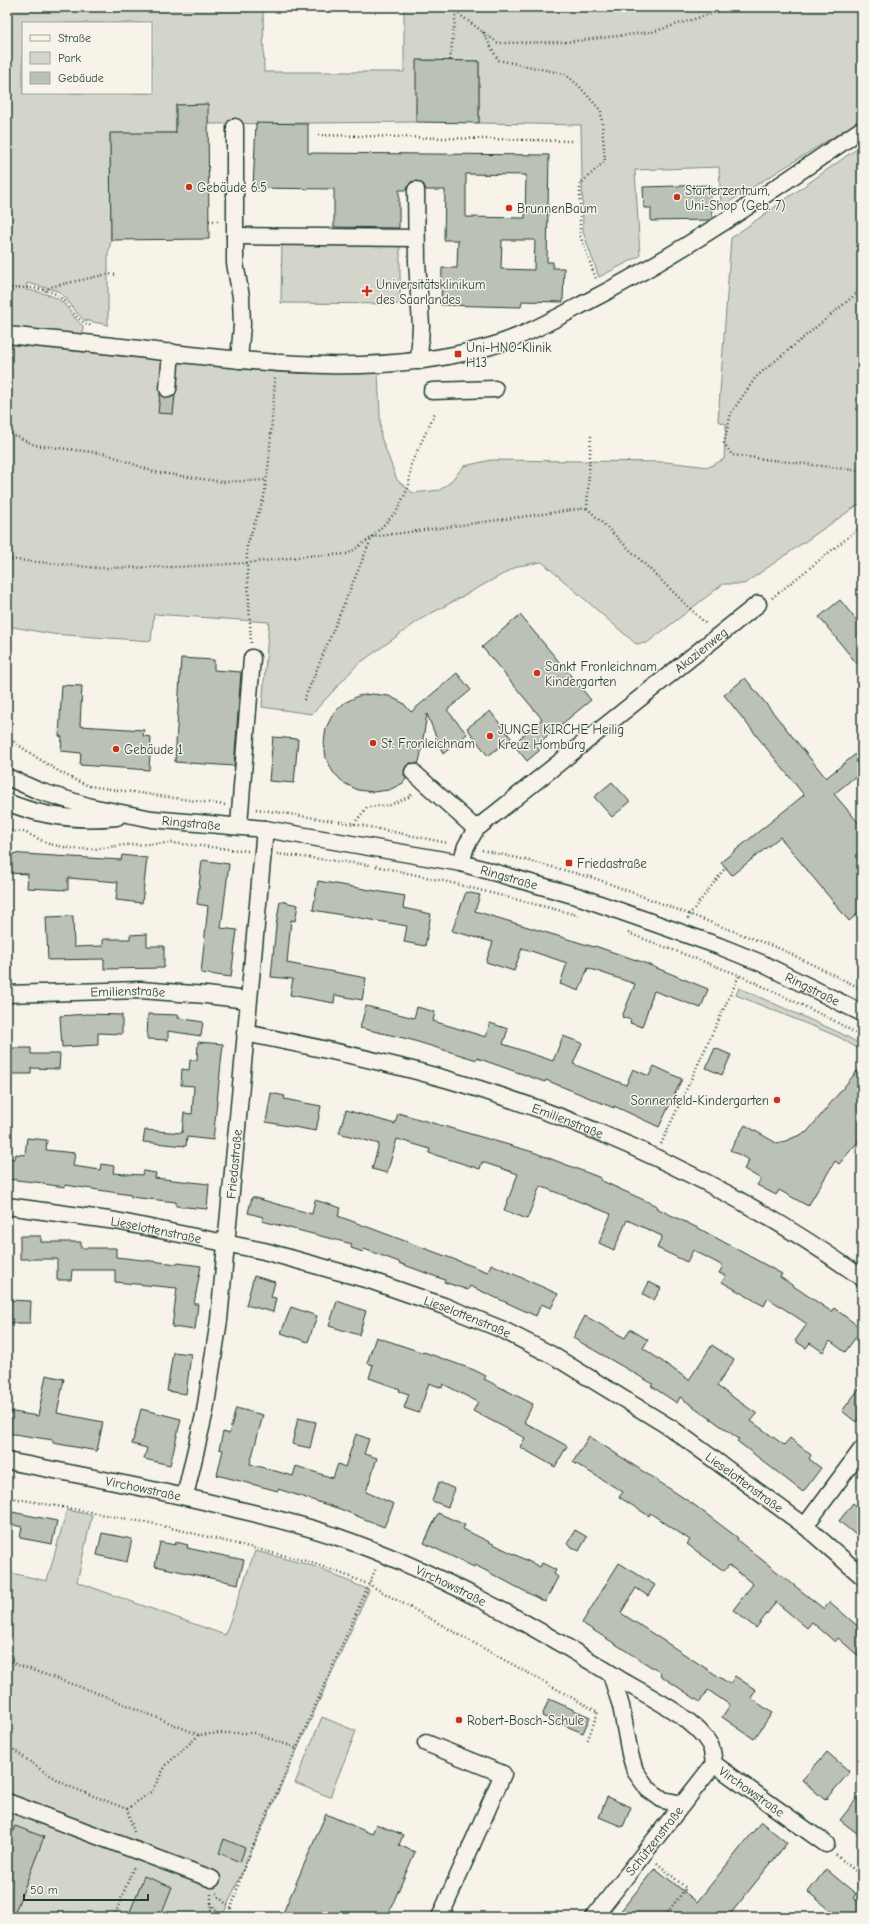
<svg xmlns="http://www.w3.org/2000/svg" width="869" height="1924" font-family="'Comic Neue',sans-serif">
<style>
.green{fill:#d3d5ca;stroke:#79897f;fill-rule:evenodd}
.building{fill:#bbc1b6;stroke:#1f3d34;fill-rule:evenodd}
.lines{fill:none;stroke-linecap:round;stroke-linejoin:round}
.minor-casing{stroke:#1f3d34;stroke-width:19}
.path{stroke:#1f3d34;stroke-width:2.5;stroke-dasharray:1 3;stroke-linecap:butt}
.minor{stroke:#f7f3e8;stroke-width:16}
.poi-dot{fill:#c8321e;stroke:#f7f3e8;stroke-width:1.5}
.labels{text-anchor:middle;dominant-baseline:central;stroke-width:3;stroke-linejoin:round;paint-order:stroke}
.poi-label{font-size:13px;fill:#1f3d34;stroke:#f7f3e8;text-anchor:start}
.street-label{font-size:13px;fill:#1f3d34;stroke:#f7f3e8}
</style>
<rect width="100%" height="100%" fill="#f7f3e8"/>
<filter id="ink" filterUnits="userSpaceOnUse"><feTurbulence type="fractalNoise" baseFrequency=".025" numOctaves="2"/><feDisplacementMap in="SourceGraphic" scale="8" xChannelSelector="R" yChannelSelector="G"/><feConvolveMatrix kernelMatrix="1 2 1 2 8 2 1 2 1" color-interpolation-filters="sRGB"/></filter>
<g filter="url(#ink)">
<path class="green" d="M7,7H263L264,72H404V7H862V119L721,207L719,167L635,170L640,256L599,277L583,232L581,125L479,123V61L417,60L416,122L208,124L207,105H176V133L110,134L111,240L108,255V325L84,320L77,313L65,297L58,291L27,283L26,290C37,291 54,295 62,302C70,310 74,319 83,326L82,337L7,328ZM23,23H151V93H23Z
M862,145V502L744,584H723L647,643L636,644L542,562L518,566L421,619L357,665L312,714L262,707L269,622L154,614L151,641L52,634L7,626V344L275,372L378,373L381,437L397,480L413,493L440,490L449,483L464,466L491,460L666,462L709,467L724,459L726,424L718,421L731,238Z
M282,239L400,240V304L281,303Z
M739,988L840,1033L862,1045V1051L839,1037L736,995Z
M67,1510L92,1515L77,1582L225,1635L255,1551L313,1566L369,1590L222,1917H7V1572L47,1581Z
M322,1717L356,1731L330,1797L295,1783Z"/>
<path class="building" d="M416,60L479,61V123L416,122Z
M208,104L209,239L111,240L110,133H176V105Z
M256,123L308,124V153L549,155L547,262H553V268H564L563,302L522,301L521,307L441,305L442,268H457L458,240H444L445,190H426L424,185L416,181L411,182L407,190H399V228L334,227V189L253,188ZM466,174L526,175L525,218L466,217ZM502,240H535L534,270L501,269Z
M711,185L712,218L710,220L651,221V208H644L643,187Z
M160,394L167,398L175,395L173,414L158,413Z
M840,600L862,627V670L819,617Z
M520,615L591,700L535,746L540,750L527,761L513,744L542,719L482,647Z
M181,658L214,660V670L241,672L234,766L175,762Z
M457,673L471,690L447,710L467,734L443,754L427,714L420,758L418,764L410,763L406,766L404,775L406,779L403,783L389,790L373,792L358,790L344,783L333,772L326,758L324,743L326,728L333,714L344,703L358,696L373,694L389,696L403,703L411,712Z
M745,678L826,778L862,749V771L834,794L862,827V910L849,921L780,837L732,875L721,862L804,795L724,695Z
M62,685L82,686L80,726L144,730L143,736L151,737L149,770L80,765L81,753L61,751L62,737L59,736Z
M490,711L511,738L488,756L467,728Z
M273,737L298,739L294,783L269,781Z
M612,782L630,802L612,817L594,797Z
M7,853L121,860L122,855L147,858L142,903L116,900L118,882L68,878V890L27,888L28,874L7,873Z
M202,860L229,864L221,928L237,930L231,977L201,973L208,906L197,904Z
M318,881L405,896L403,908L431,914L425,946L404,942L407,926L313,910Z
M466,892L480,895L475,911L594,947L595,946L642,962L708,989L701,1008L654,991L642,1027L630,1023L631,1020L622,1017L635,984L588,968L579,991L560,984L567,963L522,948L514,971L486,962L493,942L452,931Z
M280,901L298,905L295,921L291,920L287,963L366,978L362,1000L335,995L334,1003L290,995L293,979L271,977L276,926Z
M73,916L74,947L103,946V939H130V935L147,934V946H164V968L104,969V959L48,960L46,917Z
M366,1006L414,1018L417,1007L435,1012L433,1021L486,1037L490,1023L508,1029L503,1044L553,1061L563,1036L582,1043L573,1064L626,1085L633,1069L649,1076L654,1066L682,1079L659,1127L614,1106V1108L546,1080L545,1082L477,1058V1060L408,1039L360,1028Z
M87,1014L122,1015V1034L98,1033V1045L62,1047L60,1016Z
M148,1014L179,1015L178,1018L203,1022L201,1036L168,1031V1040L147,1039Z
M198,1042L223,1044L213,1140L187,1137L186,1146L143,1142L145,1130L182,1133L184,1113L192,1114L194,1086L181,1085L182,1069L189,1070L190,1060H197Z
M8,1048H31V1054H60L59,1069L31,1068V1074H7Z
M715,1048L731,1055L722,1075L706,1068Z
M862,1065V1137L839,1164L835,1161L808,1206L779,1190L776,1195L757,1185L761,1179L744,1169L749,1160L730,1150L745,1125L778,1144L807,1132Z
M271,1093L285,1096L284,1099L321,1106L316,1131L266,1122Z
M346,1110L395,1124L398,1113L533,1152L601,1178L600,1180L657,1206L656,1208L700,1229L782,1274L780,1277L832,1312L834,1308L862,1329L845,1352L830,1341L823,1352L810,1343L806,1348L795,1341L807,1324L768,1298L764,1306L722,1282L726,1276L719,1273L723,1266L693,1250L687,1262L657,1248L662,1236L627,1220L614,1250L599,1243L611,1214L540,1186L527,1219L504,1210L518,1174L482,1162L480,1169L429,1153L430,1149L397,1139L387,1173L372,1169L379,1144L339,1133Z
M27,1138L47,1140L46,1150L75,1153L73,1166L100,1170L101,1164L114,1166L113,1173L142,1175L143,1171L156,1173L155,1178L209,1184L207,1209L176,1206V1202L131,1197V1195L92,1189L65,1185V1187L44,1184V1183L7,1179V1158L15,1159L16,1154L25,1155Z
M252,1197L312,1214L315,1200L341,1208L338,1216L488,1272L491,1264L558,1294L551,1308L541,1304L536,1316L470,1286L468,1290L444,1282L445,1280L399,1263V1262L364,1249L363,1252L351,1248L352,1244L262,1221L263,1217L248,1213Z
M20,1236H41V1242H81V1248H116V1257L178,1264V1263L201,1266L194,1304H198L195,1330L172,1327L177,1288L115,1282V1270H72L71,1280H57V1259H20Z
M254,1276L275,1282L271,1297L276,1298L273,1312L246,1305Z
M649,1282L661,1288L654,1300L643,1294Z
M7,1300L31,1301L30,1323H7Z
M337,1301L366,1311L359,1335L329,1326Z
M291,1307L317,1316L308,1342L281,1333Z
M585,1316L625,1338L630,1329L648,1340L643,1348L689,1380L712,1345L734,1360L717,1386L757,1414L751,1421L784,1445L790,1438L811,1455L809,1459L821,1468L803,1492L737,1441L739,1439L680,1397L677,1403L651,1386L653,1384L573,1338Z
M376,1337L424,1353V1352L474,1370L486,1376L484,1379L533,1404L524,1422L567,1446L555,1467L520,1447L525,1438L473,1411L478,1402L443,1384L442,1388L429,1383L419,1413L404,1408L409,1394L399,1391L400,1389L369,1378L373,1365L367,1363Z
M173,1352L191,1354L186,1394L167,1391Z
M46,1375L64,1379L57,1413L103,1422L97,1451L53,1443V1440L7,1433V1411L38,1416Z
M862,1385V1414L856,1422L842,1411Z
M236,1408L263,1415L250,1464L293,1476L296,1466L333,1478L338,1464L345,1467L356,1434L369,1439L364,1454L377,1458L366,1492L394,1504L384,1527L340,1509L278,1489V1491L217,1475L223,1450L219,1449L223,1432L229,1434Z
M141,1409L181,1419L170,1465L144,1459L147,1448L132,1444Z
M298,1418L316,1422L310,1448L292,1444Z
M589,1436L693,1504L738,1538L737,1540L824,1609L830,1602L862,1630V1659L838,1638L835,1642L812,1622L807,1628L776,1602L756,1628L733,1610L753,1584L729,1565L724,1571L687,1544L690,1540L650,1513L649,1516L619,1497L623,1492L573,1462Z
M439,1482L455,1489L448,1507L432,1501Z
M853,1503L862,1511V1540L839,1521Z
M12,1512L57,1521L52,1544L20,1538L22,1527L10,1524Z
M438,1513L465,1525L463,1529L540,1567L542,1563L556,1570L554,1574L558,1577L545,1602L475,1565L474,1567L424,1543Z
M575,1530L587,1537L579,1551L567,1544Z
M102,1533L132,1539L127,1562L97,1555Z
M160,1542L175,1545L176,1542L188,1545L187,1548L244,1560L238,1584L155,1566Z
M619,1563L655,1585L648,1596L636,1588L621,1613L730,1684L735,1676L756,1690L751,1698L772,1713L754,1739L722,1717L730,1705L708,1690L700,1702L660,1675L661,1673L582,1623Z
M549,1699L590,1717L583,1733L542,1716Z
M827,1752L850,1772L825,1800L802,1780Z
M862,1792V1837L840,1820Z
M607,1797L631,1807L623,1827L599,1817Z
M326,1814L372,1834L376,1824L403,1835L399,1845L415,1852L387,1917H293L283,1913Z
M761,1822L787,1843L728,1917H616L655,1868L697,1902Z
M15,1826L44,1837L13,1917H7V1847Z
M224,1839L245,1848L240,1862L219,1853Z
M826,1869L856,1894L853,1898L862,1905V1917H839L808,1892Z
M144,1876L172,1887L160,1917H128Z"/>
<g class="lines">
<g class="minor-casing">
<g id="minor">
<path d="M235,127V263L241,297L242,325L239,360"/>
<path d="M416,190L417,261L421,326L419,361"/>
<path d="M235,236L416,238"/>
<path d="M7,335C62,341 117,346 172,353C278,364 379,376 484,348C519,339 553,320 585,303C682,253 772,191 862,129"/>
<path d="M168,389L171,352"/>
<path d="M432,391L495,389"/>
<path d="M413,772L476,829"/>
<path id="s1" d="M7,777L39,791L91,807L152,819L265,829L461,863L580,897L719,946L761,963L862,1013"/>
<path d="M7,802C42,817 79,821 117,817"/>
<path d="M239,825L252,658"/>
<path id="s2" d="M461,863L466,846L476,829L758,604"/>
<path id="s3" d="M7,994L141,990L206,995L247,1000"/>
<path id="s4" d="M245,1033C290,1042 335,1051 380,1062C552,1102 718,1175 862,1278"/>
<path id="s5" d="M7,1206L116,1221L264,1251L369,1280L444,1306L501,1329L552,1355L671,1428L805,1526L862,1576"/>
<path id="s6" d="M7,1461C81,1475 155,1489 228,1507C264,1516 300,1524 335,1536C436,1571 531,1624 621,1680C648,1696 695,1718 710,1745C713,1751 713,1758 714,1764L826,1844"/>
<path id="s7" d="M185,1496L205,1411L219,1320L265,829"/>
<path d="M805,1526L862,1449"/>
<path d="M611,1674L621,1706L630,1754L635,1771L648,1789L663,1800L682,1804"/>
<path d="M426,1743L503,1774L440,1917"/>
<path d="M7,1802L212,1879"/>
<path id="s8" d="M594,1917L714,1764"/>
</g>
</g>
<path class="path" d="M456,7V12L498,43L566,42L652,32L733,7
M483,32L498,60L565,74L579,86L601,111L605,161L580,184V235L596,279
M450,60L456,12
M318,135L572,141
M209,221H220
M7,289C25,287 50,286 63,300C75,312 75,321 93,326
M862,289L756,377L731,413L724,443L732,455L862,471
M45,291L50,287L108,274L118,275
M7,432L35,445L107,454L154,472L223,482L266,480
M591,436L587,508L706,624
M7,559L99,568L176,567L247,563L307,556L348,554L372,537L397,511L409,486L411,464L435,413
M772,598L862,526
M251,643L247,563V545L264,497L269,461L275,378
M304,700L372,537L587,508
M7,737C33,755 59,774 89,786L225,805
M256,809L354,824L448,843
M354,824L367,807L390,805L411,796L412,792
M7,830L24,832L49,844L74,849H94L125,845L172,843L248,851
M482,850L526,860L597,879L783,950L862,989
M277,854L370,865
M376,866L448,882L581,916
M688,919L690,914L726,867
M628,933L739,975L833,1020L862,1037
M661,1144L739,976
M7,1497L155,1524L306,1561L335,1571L368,1584L598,1712L587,1742
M7,1661L100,1694L199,1735L221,1733H255L296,1748
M7,1745L40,1769L68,1786L127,1809L134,1832
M127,1809L152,1791L166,1765L199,1735
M836,1855L862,1876
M657,1863L686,1888L664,1917
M217,1893L218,1896L231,1909
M211,1894V1917
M211,1903L220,1917
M114,1917L134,1866
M231,1917V1909L244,1867L376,1568"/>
<use href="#minor" class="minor"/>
</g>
</g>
<g class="poi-dot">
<circle cx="189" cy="187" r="4"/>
<circle cx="677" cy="197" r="4"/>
<circle cx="509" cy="208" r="4"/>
<path d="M365 285h4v4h4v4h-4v4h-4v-4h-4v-4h4z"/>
<rect x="454" y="350" width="8" height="8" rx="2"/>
<circle cx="537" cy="673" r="4"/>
<circle cx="490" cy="736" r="4"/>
<circle cx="373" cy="743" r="4"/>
<circle cx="116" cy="749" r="4"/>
<rect x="565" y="859" width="8" height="8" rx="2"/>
<circle cx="777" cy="1100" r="4"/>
<circle cx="459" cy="1720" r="4"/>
</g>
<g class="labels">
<g class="poi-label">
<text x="197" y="187">Gebäude 6.5</text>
<text x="685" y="190">Starterzentrum,<tspan x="685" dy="15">Uni-Shop (Geb. 7)</tspan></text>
<text x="517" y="208">BrunnenBaum</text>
<text x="376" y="284">Universitätsklinikum<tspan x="376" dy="15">des Saarlandes</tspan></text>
<text x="466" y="347">Uni-HNO-Klinik<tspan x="466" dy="15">H13</tspan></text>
<text x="545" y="666">Sankt Fronleichnam<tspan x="545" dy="15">Kindergarten</tspan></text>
<text x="498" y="729">JUNGE KIRCHE Heilig<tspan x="498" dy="15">Kreuz Homburg</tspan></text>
<text x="381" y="743">St. Fronleichnam</text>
<text x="124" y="749">Gebäude 1</text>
<text x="577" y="863">Friedastraße</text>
<text x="769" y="1100" text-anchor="end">Sonnenfeld-Kindergarten</text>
<text x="467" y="1720">Robert-Bosch-Schule</text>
</g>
<g class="street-label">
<text stroke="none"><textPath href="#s2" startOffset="325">Akazienweg</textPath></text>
<text stroke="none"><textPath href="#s1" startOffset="191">Ringstraße</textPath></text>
<text stroke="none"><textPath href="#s1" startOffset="514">Ringstraße</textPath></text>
<text stroke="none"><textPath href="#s1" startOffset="838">Ringstraße</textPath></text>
<text stroke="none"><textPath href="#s3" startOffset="121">Emilienstraße</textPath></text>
<text stroke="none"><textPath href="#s4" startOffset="335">Emilienstraße</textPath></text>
<text stroke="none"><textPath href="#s7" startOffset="336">Friedastraße</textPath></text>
<text stroke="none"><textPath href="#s5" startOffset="151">Lieselottenstraße</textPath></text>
<text stroke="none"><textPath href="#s5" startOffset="475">Lieselottenstraße</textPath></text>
<text stroke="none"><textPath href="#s5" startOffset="799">Lieselottenstraße</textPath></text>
<text stroke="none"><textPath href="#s6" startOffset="139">Virchowstraße</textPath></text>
<text stroke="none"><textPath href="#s6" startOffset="463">Virchowstraße</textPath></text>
<text stroke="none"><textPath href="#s6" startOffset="835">Virchowstraße</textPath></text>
<text stroke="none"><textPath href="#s8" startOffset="97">Schützenstraße</textPath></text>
</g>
</g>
<rect width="869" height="1924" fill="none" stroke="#f7f3e8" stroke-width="24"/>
<rect x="12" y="12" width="845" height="1900" fill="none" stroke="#1f3d34" stroke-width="1.5" filter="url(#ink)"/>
<rect x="22" y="22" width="130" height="72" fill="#f7f3e8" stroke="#a1aaa0"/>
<rect x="30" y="35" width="20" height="6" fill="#f7f3e8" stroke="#a1aaa0"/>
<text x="58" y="42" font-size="12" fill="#1f3d34">Straße</text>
<rect x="30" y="52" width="20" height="12" fill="#d3d5ca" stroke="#a1aaa0"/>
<text x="58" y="62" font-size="12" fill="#1f3d34">Park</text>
<rect x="30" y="72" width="20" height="12" fill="#bbc1b6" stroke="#a1aaa0"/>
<text x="58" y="82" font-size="12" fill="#1f3d34">Gebäude</text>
<path d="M24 1894v6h124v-6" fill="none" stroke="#1f3d34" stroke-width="2"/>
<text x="30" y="1894" font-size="12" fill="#1f3d34" stroke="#f7f3e8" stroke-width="3" paint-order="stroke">50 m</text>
</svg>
